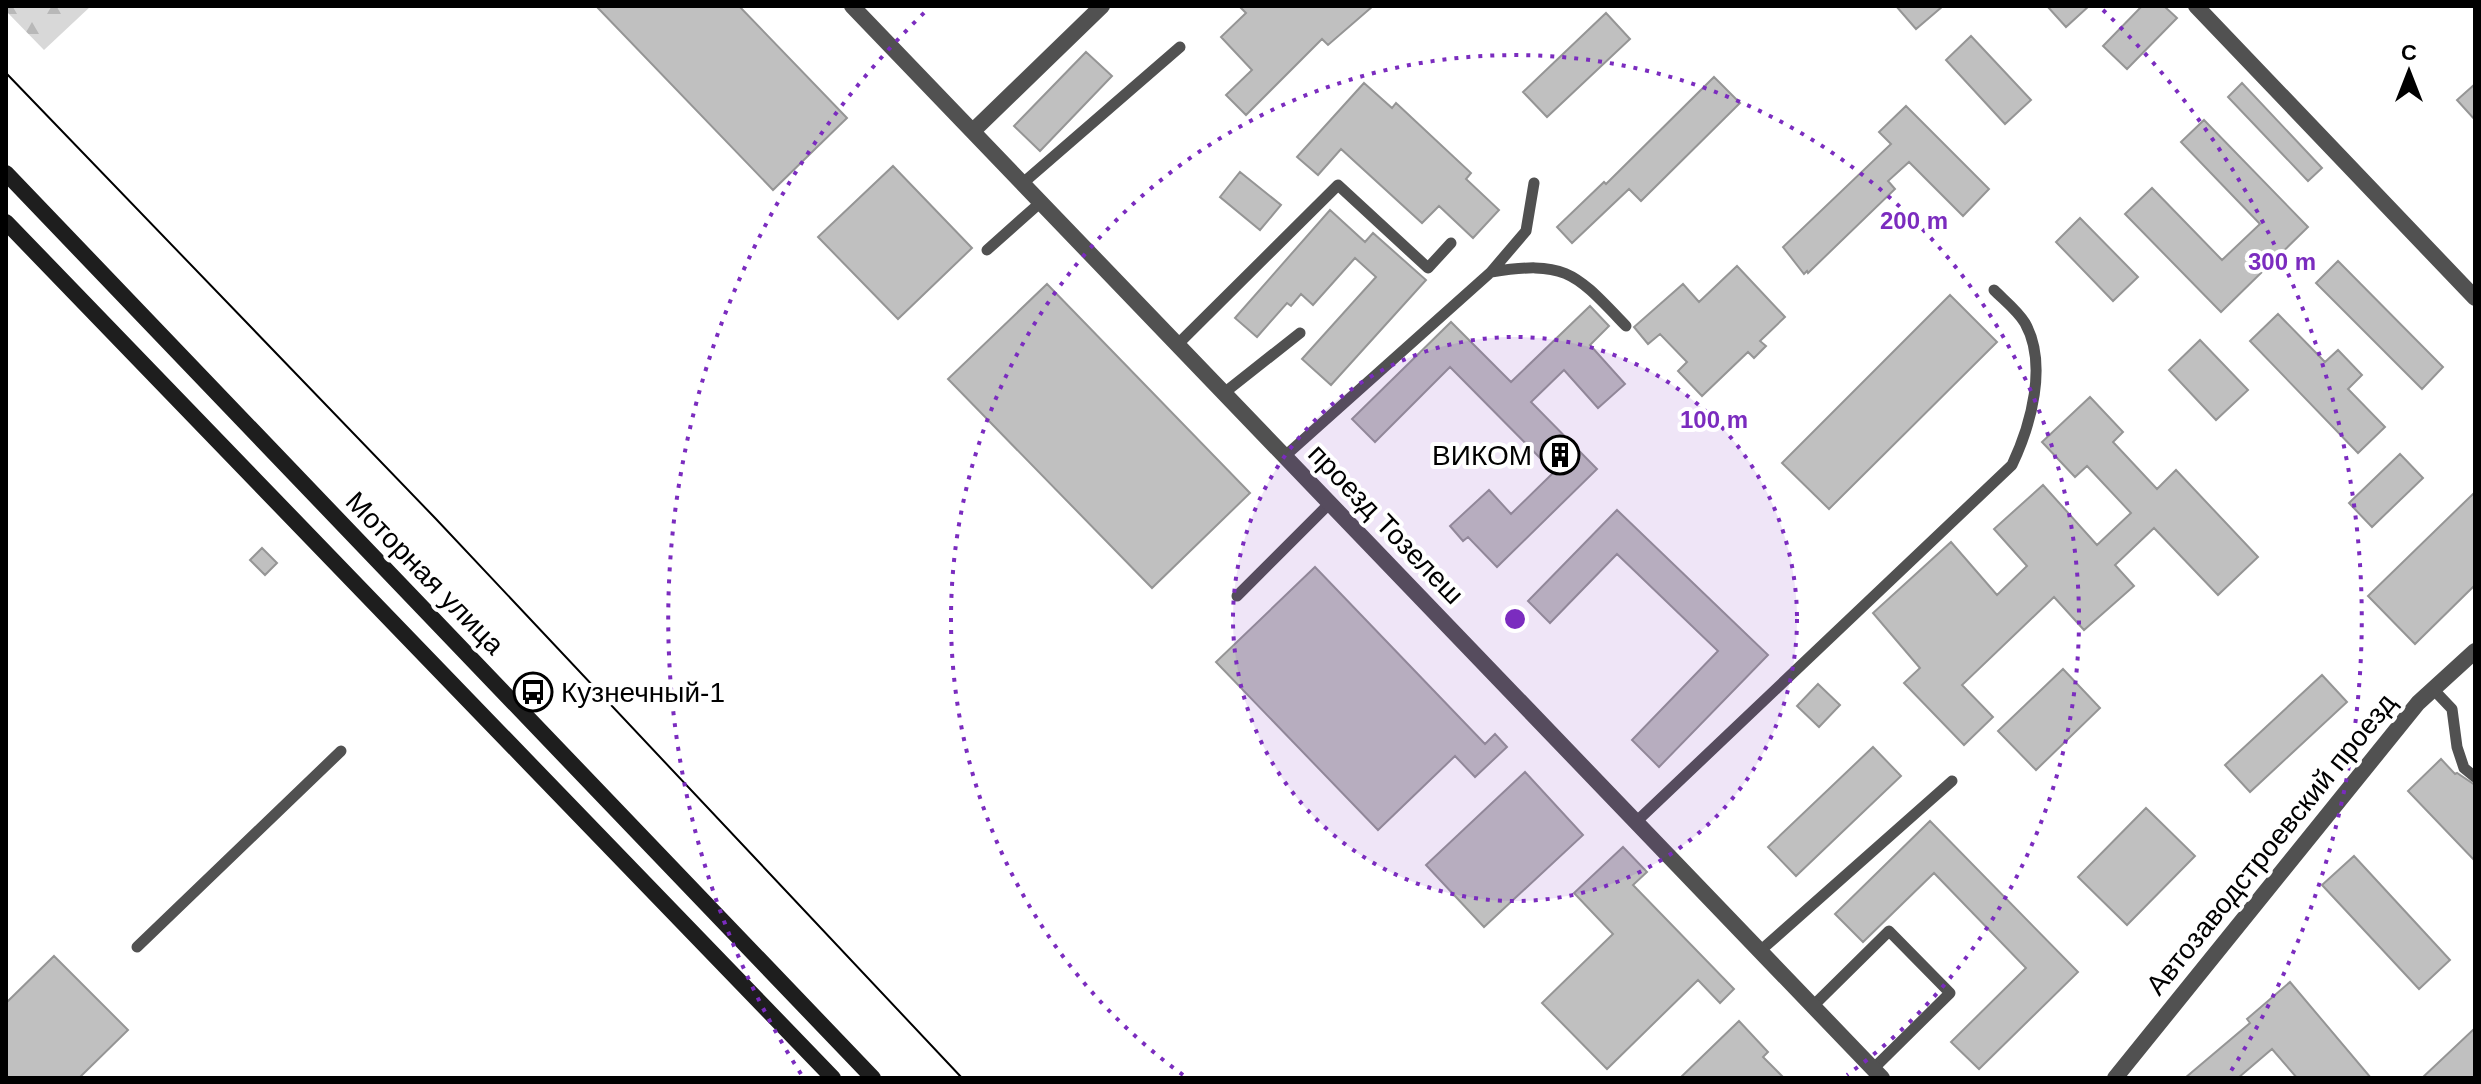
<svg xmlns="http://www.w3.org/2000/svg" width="2481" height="1084" font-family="Helvetica,sans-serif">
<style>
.forest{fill:url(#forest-firs)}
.building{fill:#c0c0c0;stroke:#959595;stroke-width:2}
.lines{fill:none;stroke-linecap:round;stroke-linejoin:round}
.service{stroke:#515151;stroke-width:11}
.minor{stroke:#515151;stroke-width:16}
.tertiary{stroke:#515151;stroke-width:16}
.secondary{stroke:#1e1e1e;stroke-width:16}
.tram{stroke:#000;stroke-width:2}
.ring{fill:none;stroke:#7b2cbf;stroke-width:4;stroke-dasharray:4 8}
.labels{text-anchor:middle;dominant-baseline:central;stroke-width:8;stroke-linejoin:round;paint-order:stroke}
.poi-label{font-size:28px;fill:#000;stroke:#fff;text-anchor:end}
.street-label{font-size:28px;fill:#000;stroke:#fff}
.centre{fill:#7b2cbf;stroke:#fff;stroke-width:4}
.ring-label{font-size:24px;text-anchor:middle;font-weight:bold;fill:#7b2cbf;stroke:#fff;stroke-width:8;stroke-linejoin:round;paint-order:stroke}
</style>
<defs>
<pattern id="forest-firs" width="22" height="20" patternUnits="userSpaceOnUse" patternTransform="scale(2)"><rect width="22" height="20" fill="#d8d8d8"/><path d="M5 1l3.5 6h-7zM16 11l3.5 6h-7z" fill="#b8b8b8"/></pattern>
</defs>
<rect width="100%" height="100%" fill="#fff"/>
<path class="forest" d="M6,6H91L44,50L6,11Z"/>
<path class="building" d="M596,6H739L847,118L773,190Z
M1239,6H1373L1328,45L1322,39L1246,115L1226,95L1252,70L1221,37L1246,13Z
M1896,6H1943L1916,29Z
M2047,6H2089L2066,27Z
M2142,6H2164L2177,18L2127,69L2103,46Z
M1606,13L1630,39L1547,117L1523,92Z
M1971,36L2031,100L2005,124L1946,60Z
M1086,52L1112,76L1040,151L1014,126Z
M1714,77L1740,103L1641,201L1629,189L1572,243L1557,227L1604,182L1606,184Z
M1364,83L1392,108L1396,103L1471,173L1466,179L1499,210L1473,238L1439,206L1422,223L1341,149L1318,175L1297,157Z
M2242,83L2322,168L2308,181L2228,97Z
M2475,84V120L2457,100Z
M1906,106L1989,189L1963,216L1909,162L1888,181L1895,189L1808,273L1807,271L1804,274L1783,247L1891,144L1879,132Z
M2204,120L2308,227L2221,312L2125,214L2152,188L2222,260L2260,224L2181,142Z
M893,166L972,248L898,319L818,237Z
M1240,172L1281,205L1260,230L1220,197Z
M1330,210L1365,242L1373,233L1426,280L1331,385L1302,359L1376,277L1355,258L1313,305L1301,294L1291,306L1287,303L1257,337L1235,318Z
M2080,218L2138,277L2113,301L2056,242Z
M2338,261L2443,367L2422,389L2316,283Z
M1737,266L1785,317L1760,341L1766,346L1754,358L1748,352L1702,396L1678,371L1687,362L1660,334L1648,344L1634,327L1683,284L1699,302Z
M1047,284L1250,493L1152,588L948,379Z
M1950,295L1997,342L1829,509L1782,463Z
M1590,306L1609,326L1590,345L1625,384L1598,408L1564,370L1531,402L1597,469L1497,567L1468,537L1463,541L1450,526L1489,490L1511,514L1554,472L1450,367L1375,442L1352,419L1451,322L1511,382Z
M2278,314L2325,362L2338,350L2362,375L2348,389L2385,427L2358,453L2250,341Z
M2200,340L2248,390L2216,420L2169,370Z
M2090,397L2123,432L2113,442L2157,489L2176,470L2258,557L2218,595L2154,528L2115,565L2134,586L2084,630L2054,597L1962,685L1993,717L1964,745L1904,683L1920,668L1873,613L1951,542L1997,595L2027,566L1994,529L2043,485L2097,545L2131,513L2087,466L2075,477L2042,442Z
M2400,454L2423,478L2372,527L2349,503Z
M2475,492V585L2415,644L2368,596Z
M1617,510L1768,655L1659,767L1632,740L1718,651L1617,554L1550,623L1528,601Z
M262,548L277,563L265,575L250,560Z
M1315,567L1485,744L1495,734L1507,747L1475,777L1455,756L1378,830L1216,662Z
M2063,669L2100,708L2036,770L1998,731Z
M2322,675L2347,702L2250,792L2225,765Z
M1818,684L1840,705L1819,727L1797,706Z
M1873,747L1901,776L1796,876L1768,847Z
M2441,759L2455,774L2457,773L2475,785V861L2408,791Z
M1525,772L1583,835L1484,927L1426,865Z
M2146,808L2195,856L2127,925L2078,877Z
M1930,821L2078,972L1979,1069L1951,1042L2026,968L1934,873L1863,942L1835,914Z
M1623,847L1647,872L1633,885L1734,989L1720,1003L1698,980L1607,1069L1542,1003L1613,934L1574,893Z
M2354,856L2450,960L2419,989L2322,885Z
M54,956L128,1030L79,1078H6V1003Z
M2290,982L2371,1078H2297L2272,1049L2238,1078H2185L2250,1023L2247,1019Z
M1739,1021L1768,1052L1763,1057L1784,1078H1680Z
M2475,1028V1078H2422Z"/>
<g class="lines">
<path class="service" d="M1023,183L1180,47
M987,250L1041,202
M1491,272L1526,231L1534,183
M1177,345L1338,185L1428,268L1451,243
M1224,393L1300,333
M1285,456L1491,272C1567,260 1575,273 1626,326
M1237,596L1330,503
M2433,689L2452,709L2457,747L2464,768L2475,777
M1636,822L2012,465C2031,425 2048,364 2025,323C2018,311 2004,300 1994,290
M137,947L341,751
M1760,951L1952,781
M1813,1006L1889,931L1950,993L1873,1069"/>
<path class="minor" d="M2196,6L2475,298
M2115,1078L2418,703L2475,651"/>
<path class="tertiary" d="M852,6L1882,1078
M973,131L1102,6"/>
<path class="secondary" d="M6,173L873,1078
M6,222L833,1078"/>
<path class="tram" d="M6,73L436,519L962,1078"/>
</g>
<circle cx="1515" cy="619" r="282" fill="#7b2cbf" fill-opacity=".12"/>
<g class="ring">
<circle cx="1515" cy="619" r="282"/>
<path d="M1183 1075A564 564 0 1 1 1847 1075"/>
<path d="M801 1074A846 846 0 0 1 927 10M2103 10A846 846 0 0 1 2229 1074"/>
</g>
<defs>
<g id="building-ring" transform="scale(2)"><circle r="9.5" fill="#fff" stroke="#000" stroke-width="1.5"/><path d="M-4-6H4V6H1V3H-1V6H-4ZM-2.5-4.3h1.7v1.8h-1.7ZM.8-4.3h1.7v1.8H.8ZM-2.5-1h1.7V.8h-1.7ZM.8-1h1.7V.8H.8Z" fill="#000"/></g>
<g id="bus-ring" transform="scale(2)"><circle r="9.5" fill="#fff" stroke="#000" stroke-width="1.5"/><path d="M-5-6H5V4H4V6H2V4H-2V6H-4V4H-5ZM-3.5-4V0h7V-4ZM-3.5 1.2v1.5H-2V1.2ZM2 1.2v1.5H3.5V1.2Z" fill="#000"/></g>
</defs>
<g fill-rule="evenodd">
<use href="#building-ring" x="1560" y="455"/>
<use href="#bus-ring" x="533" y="692"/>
</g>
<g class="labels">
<g class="poi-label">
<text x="1532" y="455">ВИКОМ</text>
<text x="561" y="692" text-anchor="start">Кузнечный-1</text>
</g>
<g class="street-label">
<text transform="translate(1386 524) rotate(46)">проезд Тозелеш</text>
<text transform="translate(425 573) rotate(46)">Моторная улица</text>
<text transform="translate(2271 844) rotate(-51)">Автозаводстроевский проезд</text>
</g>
</g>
<circle cx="1515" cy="619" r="12" class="centre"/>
<g class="ring-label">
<text x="1914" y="229">200 m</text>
<text x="2282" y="270">300 m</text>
<text x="1714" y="428">100 m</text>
</g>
<rect width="2481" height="1084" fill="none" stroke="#000000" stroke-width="16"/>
<g transform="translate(2409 72)" stroke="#ffffff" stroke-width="6" paint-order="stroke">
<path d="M0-6L14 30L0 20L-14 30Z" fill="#000000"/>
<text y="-12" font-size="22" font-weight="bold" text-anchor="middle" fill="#000000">С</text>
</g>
</svg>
